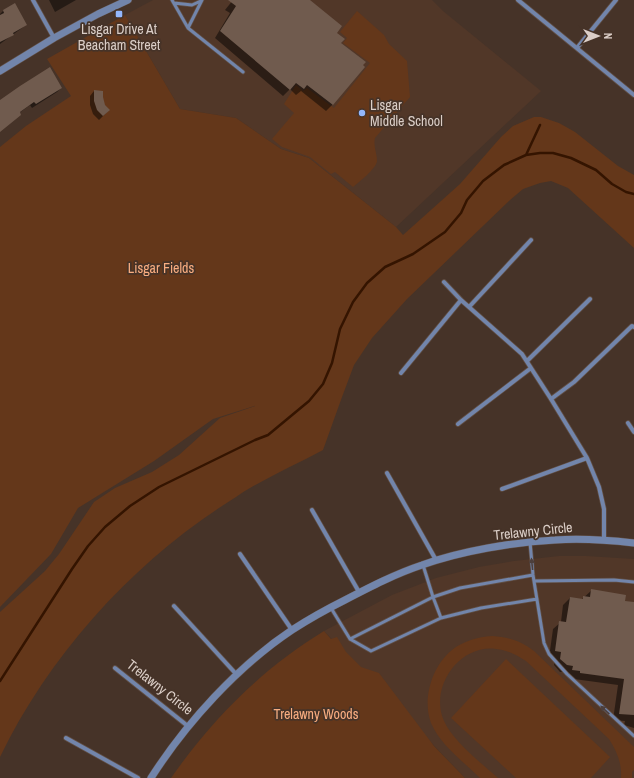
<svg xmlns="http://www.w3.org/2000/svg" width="634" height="778" font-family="'Archivo Narrow',sans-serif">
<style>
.built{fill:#513728}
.green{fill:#64371a}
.shadow{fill:#0007}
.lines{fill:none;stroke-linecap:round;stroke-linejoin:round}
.stream{stroke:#341400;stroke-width:2.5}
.building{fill:#705b4e}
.service-casing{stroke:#614f45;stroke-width:4.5}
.minor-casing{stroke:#614f45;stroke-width:5.5}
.tertiary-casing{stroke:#614f45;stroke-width:8}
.service{stroke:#7285ab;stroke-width:3}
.minor{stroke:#7285ab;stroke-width:4}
.tertiary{stroke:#7285ab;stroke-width:7}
.oneway{fill:#4d3f3c}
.poi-dot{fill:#93b7fd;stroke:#463328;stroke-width:1.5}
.labels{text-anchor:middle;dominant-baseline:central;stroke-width:3.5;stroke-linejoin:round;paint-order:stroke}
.poi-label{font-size:14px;fill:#dbcec7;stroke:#463328}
.park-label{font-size:14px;fill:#f9ad80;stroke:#463328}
.street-label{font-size:14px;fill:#dbcec7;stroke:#463328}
</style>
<rect width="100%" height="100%" fill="#463328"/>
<path class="built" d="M153,0H432L443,11L541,91L396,227L309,158L281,149L236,118L180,109L125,15Z
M559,556H586L634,559V778H465L324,631L392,595L436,578L479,567L514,561Z"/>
<path class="green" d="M357,11L384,35L389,44L407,61L410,97L375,138C373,146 377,153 377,161C376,169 359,182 353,187L335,172L331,174L310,157L282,147L272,139L294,113L284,104L296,85L303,91L307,88L334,108L370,63L343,43L347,38L340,32Z
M125,15L180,109L236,118L281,149L309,158L396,227L403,235L460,184L501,137L513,126L534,117H541L559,123L575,132L618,166L634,175V248L568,188L551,181L540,183L523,189L510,200L407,299L372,338L354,365L342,397L323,450C299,463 274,474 250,488C241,493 232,500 222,506C129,567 49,656 0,757V612L45,571L59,554L94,502L115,488L152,472L179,455L220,418L258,405L213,419L154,461L78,508L51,554L0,607V147L26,126L71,96L47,59Z
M324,631L331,639L337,637L346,652L361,667L379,673L434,746L465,778H171C213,718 262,669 324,631Z
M492,636C509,637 521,641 534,651L634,747V770L632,772V778H621C622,763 617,752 609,739L526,661C516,655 508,650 496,649C459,644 429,688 444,721C453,741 481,763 498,778H480C463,761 441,746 431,723C422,699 432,666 452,650C463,641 478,637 492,636Z
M506,659L610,757L591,778H516L451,718Z"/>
<path class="shadow" d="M49,0H76L55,12Z
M233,0H309L335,33L339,43L333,104L326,111L301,91L296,95L290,89L283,96L215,38L230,13L225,10Z
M3,11L26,25L0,44V14Z
M61,88L57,92L32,108L30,105L19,113L0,131V102Z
M94,91L102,92L104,106L109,110L99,120L93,114L90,105V96Z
M592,590L624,602L634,603V728L624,725L625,721L613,720L618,685L574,679V677L566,676L567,672H560L554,665L555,658H549L553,629L561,622L563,605L570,598L581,600Z"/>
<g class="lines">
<path class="stream" d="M526,155L540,125
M0,681L72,569L88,546L105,527L130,506L159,487L255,440L268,435L309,401L323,384L332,363L340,329L353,302L367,283L385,267L413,254L445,232L461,213L467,200L483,181L504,165L526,155L540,153H553L571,158L596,170L612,184L626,192L634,194"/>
</g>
<path class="building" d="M228,0H310L342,26L337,33L345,39L341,43L366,62L363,65L365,67L333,105L307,85L304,89L296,83L290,90L220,31L236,6Z
M15,3L27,25L13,33L14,35L0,42V15L4,13L3,10Z
M50,67L62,88L36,104L34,102L20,112L21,115L0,132V100L20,86Z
M94,90L103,91V97L105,105L110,110L103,116L97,110L94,101Z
M591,589L626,595L625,601L634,602V715L619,714L624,679L580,673V671L572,670L573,666L567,665L560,659L561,652L555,651L559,621L566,622L570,597L583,599V596L590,597Z"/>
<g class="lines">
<g class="service-casing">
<path id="service" d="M172,0L188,28
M202,0L188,28L243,72
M174,3L192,5L201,1
M530,542L533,575L544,643L549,654L567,674L634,736
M423,565L433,597L441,618
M534,581L614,580L634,582
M331,608L350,639L371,651L441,618L481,608L537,599
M350,639L433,597L460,588L533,575"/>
</g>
<g class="minor-casing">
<path id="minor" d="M33,0L54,38
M518,0L634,95
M577,48L616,0
M444,282L461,300L522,354L551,399L587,458L599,487L604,509V540
M469,307L531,240
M527,361L590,299
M401,373L461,300
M551,399L574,382L632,326L634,327
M628,423L634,432
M458,424L531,368
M387,473L436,560
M502,489L587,458
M312,510L359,592
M240,554L292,630
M174,606L237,675
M115,668L189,727
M66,738L138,778"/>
</g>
<g class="tertiary-casing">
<path id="tertiary" d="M0,71L54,38L98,14L128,0
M151,778C186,723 238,666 292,630C309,619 327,609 345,600C370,587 395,574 422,565C461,551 514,542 555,540C582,538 608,540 634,543"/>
</g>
<use href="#service" class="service"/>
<use href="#minor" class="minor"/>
<use href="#tertiary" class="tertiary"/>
</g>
<defs><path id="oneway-solid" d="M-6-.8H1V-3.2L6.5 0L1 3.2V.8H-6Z"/></defs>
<g class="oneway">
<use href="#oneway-solid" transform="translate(532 564) rotate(-96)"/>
<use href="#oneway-solid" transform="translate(605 710) rotate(-137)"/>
</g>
<g class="poi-dot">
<rect x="115" y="10" width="8" height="8" rx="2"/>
<circle cx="362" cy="113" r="4"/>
</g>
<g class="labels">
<g class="poi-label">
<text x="119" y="29">Lisgar Drive At<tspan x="119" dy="16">Beacham Street</tspan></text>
<text x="370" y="105" text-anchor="start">Lisgar<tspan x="370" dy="16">Middle School</tspan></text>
</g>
<g class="park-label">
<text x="161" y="268">Lisgar Fields</text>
<text x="316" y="714">Trelawny Woods</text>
</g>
<g class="street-label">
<text transform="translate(533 531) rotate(-6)">Trelawny Circle</text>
<text transform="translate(160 687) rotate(38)">Trelawny Circle</text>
</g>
</g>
<g transform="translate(598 36) rotate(90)" stroke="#463328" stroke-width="3" paint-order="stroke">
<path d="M0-3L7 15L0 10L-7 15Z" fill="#dbcec7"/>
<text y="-6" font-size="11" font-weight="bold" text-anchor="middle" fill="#dbcec7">N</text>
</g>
</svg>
